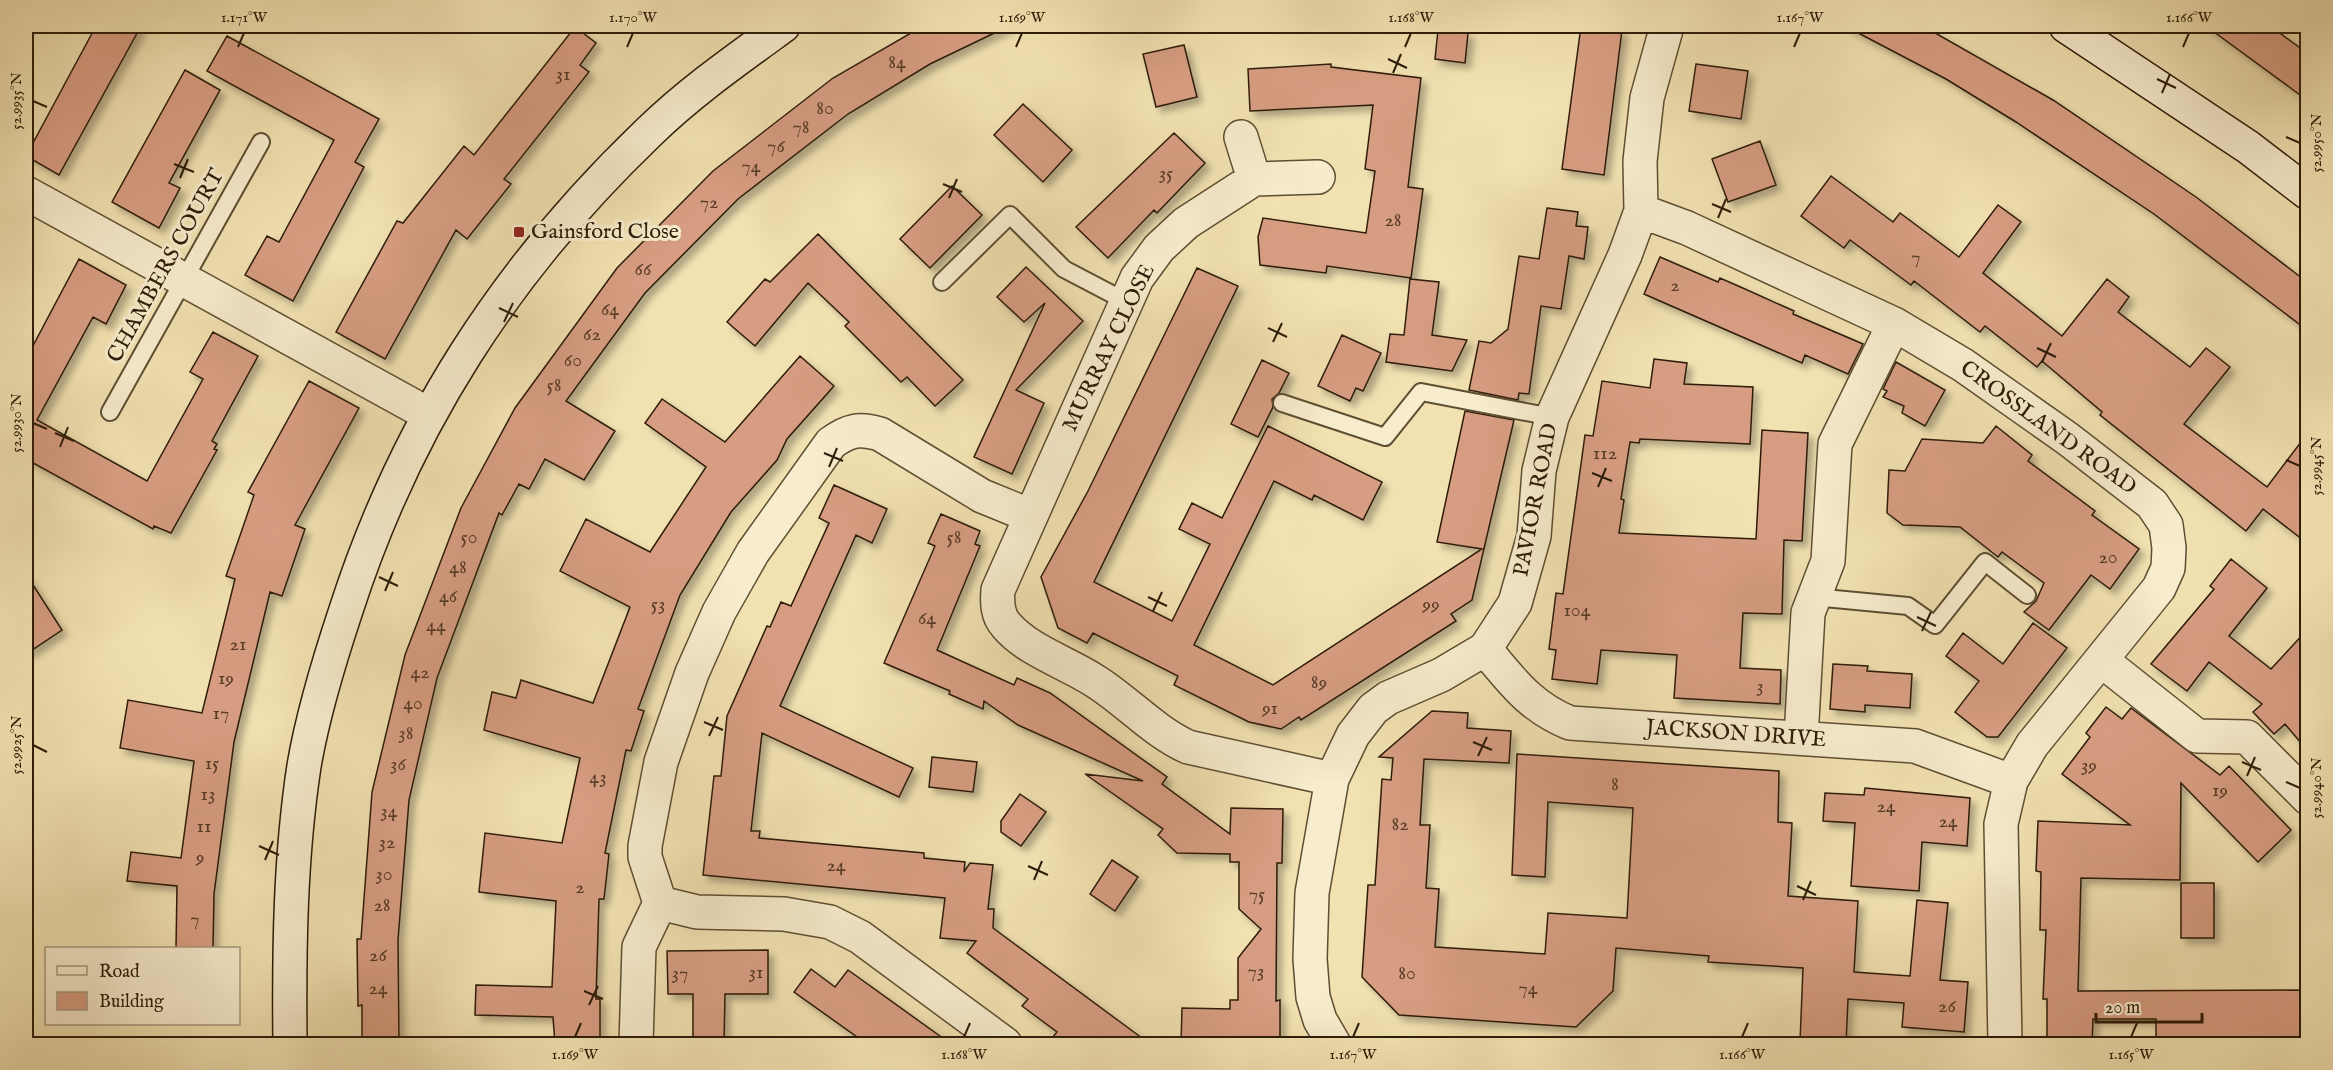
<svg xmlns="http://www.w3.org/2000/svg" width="2333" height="1070" font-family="'IM FELL English',serif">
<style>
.building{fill:#d79d82;stroke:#2d1c08;stroke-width:1.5;filter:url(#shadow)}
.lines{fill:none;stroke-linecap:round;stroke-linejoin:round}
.lane-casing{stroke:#5e4e32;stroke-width:20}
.street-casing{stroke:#5e4e32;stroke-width:36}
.secondary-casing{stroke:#2d1c08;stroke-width:36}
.lane{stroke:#f7eccd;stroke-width:16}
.street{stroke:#f7eccd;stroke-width:33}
.secondary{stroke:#f7eccd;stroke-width:33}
.ticks{fill:none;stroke:#2d1c08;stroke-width:2}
.poi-dot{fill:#8f2418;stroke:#f7eccd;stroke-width:2}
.labels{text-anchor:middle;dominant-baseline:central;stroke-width:6;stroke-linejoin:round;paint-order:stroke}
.number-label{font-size:20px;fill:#583c26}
.poi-label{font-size:22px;fill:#2d1c08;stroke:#f7eccd;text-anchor:start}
.street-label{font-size:22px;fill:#2d1c08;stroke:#f7eccd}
.neatline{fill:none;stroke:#2d1c08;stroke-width:2}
.ticks-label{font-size:15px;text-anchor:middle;fill:#2d1c08}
</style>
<defs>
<filter id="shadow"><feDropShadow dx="5.5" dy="5.5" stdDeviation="3" flood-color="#0004"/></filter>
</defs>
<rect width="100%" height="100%" fill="#f2e2b2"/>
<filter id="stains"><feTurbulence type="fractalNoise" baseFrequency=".00333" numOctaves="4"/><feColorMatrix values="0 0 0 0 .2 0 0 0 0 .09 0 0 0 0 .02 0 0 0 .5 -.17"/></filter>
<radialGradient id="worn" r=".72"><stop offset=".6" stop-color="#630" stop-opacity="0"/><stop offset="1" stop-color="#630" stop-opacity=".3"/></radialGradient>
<path class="building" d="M96,26H141L59,175L26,156Z
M923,26H1009L930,64L848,114L738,199L645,293L566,401L615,431L584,480L545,459L529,489L519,484L502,515L499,513L437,678L409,800L398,940L399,1044H362V1005L358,1006L357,939H361L372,792L405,655L461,508L515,408L617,268L713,171L833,78Z
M1581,26L1622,30L1604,175L1562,169Z
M1845,26H1923L2053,100L2196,197L2307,282V330L2154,214L2016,122L1946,79Z
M2206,26H2270L2307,53V100Z
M575,27L596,43L580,65L589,72L504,179L511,184L467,239L456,230L385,359L336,332L397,221L403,223L464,146L474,155Z
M1438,30L1468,33L1465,63L1435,59Z
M227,36L379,119L355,162L364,167L293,301L245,275L267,236L279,242L334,140L207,71Z
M1184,45L1197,97L1156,107L1143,54Z
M1331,64V67L1421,78L1408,187L1423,189L1411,278L1327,266L1326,273L1260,265L1258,237L1263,218L1366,233L1375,171L1365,169L1373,105L1250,111L1248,69Z
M1696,64L1748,71L1741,119L1689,111Z
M185,70L220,90L169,183L180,188L159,228L112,202Z
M1023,104L1072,150L1043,182L994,135Z
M1174,133L1205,163L1157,213L1154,210L1108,258L1076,227Z
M1760,141L1776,185L1728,202L1712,159Z
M1831,176L1893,222L1900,213L1959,257L1998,205L2021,222L1983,273L2062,336L2107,279L2129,297L2118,312L2190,367L2206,348L2230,367L2184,424L2267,487L2307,434V543L2263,509L2246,531L2100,415L2102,412L2042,361L2037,367L1985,326L1980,332L1914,281L1911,285L1850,240L1844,248L1801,216Z
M952,186L982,215L930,268L900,239Z
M1547,208L1578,212L1576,226L1588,227L1584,259L1569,256L1561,309L1541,306L1529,394L1519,393L1518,400L1469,390L1479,341L1491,343L1508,329L1519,256L1539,259Z
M818,234L963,380L935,406L907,377L901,382L845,326L849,322L808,283L755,346L727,322L765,279L770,282Z
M1660,257L1718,282L1720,278L1745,289L1794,311L1793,314L1863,344L1848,374L1805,355L1802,363L1644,294Z
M79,259L126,285L106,324L93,317L37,420L147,481L203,379L190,372L213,332L258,356L212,441L217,444L214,449L217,450L171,533L154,526L153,529L26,459V359Z
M1026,267L1083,321L1016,390L1044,403L1012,474L974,457L1045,303L1024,322L997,297Z
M1197,268L1238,286L1094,582L1172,621L1210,544L1179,529L1192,503L1222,518L1268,426L1382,482L1363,520L1314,495L1312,500L1274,481L1194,645L1273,685L1482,549L1437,542L1465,411L1514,420L1472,600L1451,614L1456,621L1301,720L1299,717L1281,729L1249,722L1174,685L1178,676L1093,633L1087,643L1058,628L1041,577L1088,491Z
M1410,279L1439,282L1432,335L1467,340L1452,371L1386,362L1390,334L1404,335Z
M1342,335L1381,353L1363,391L1356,388L1350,401L1318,386Z
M800,356L834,386L787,439L777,460L731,512L680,595L638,709L644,711L631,751L626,750L605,853L609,854L604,899H599L596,999H600V1044H555L553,1017L475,1015L476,985L552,987L556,901L479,892L485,833L562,843L580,758L484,730L492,692L516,698L521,680L593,703L630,607L560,571L586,519L650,552L706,467L645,423L662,399L725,442Z
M1654,359L1687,363L1684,384L1753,387L1750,444L1640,439L1639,443L1630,442L1621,499L1624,500L1619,533L1756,539L1762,430L1808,433L1802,541L1784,540L1782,614L1743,613L1740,668L1781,670L1780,704L1674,698L1677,655L1601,650L1597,684L1552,679L1556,650L1549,649L1556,593L1563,594L1585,435L1593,436L1602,381L1650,388Z
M1262,360L1289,373L1279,393L1272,399L1273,407L1258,437L1231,424Z
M1896,362L1945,390L1925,426L1902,413L1904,406L1883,397L1887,391L1883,389Z
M309,381L359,408L295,525L305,529L282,596L270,592L234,742L214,894L213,948H176L177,886L127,881L131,852L181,858L194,761L120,748L128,700L202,713L235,579L226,576L254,495L248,492Z
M1996,426L2032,455L2028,461L2095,511L2092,515L2139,549L2110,589L2091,575L2049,630L2024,612L2036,601L2044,583L2002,552L1998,557L1960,527L1903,525L1887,513L1889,470L1905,471L1922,439L1983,443Z
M834,485L887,509L872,543L856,535L780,706L913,768L899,797L762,733L751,831H760L759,838L924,853V858L965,862L964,872L970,863L993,865L988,909H994L993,928L1150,1044H1047L1057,1032L1022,1006L1028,999L967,953L976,941L940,938L945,898L703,875L714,776H721L727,716L767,626L770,627L781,602L791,606L829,523L819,518Z
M941,514L980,531L975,544L980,546L937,650L1014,685L1017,678L1050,693L1167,777L1162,784L1230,834L1231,808L1283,809L1282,863H1277L1276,1001L1280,1000V1044H1181L1182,1008L1230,1009V1000H1238V958L1261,929L1239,909V862H1230V854L1177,853L1158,835L1163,829L1085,774L1143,781L1018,725L984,701L983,709L949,694L950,691L884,663L935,546L928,543Z
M2231,559L2267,588L2229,636L2271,669L2307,630V750L2285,724L2274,734L2253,712L2262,704L2209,662L2187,691L2151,664L2214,589L2210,586Z
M26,574L62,630L26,654Z
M2033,623L2067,648L1998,737H1987L1955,712L1979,681L1946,656L1963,633L2003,664Z
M1833,664L1868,666L1867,671L1912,674L1910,708L1865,705V712L1830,709Z
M2106,707L2122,719L2131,708L2220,775L2229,766L2291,830L2258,862L2181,783L2180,880L2081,878L2078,991L2307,990V1037L2156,1039V1019H2093L2092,1043L2047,1042V999H2043L2046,930H2040L2041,872L2036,871L2038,821L2130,825L2062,774L2090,737L2086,733Z
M1432,711L1468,713L1467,728L1511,731L1509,763L1424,759L1420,825H1430L1426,888L1439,889L1435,947L1545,954L1548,913L1627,918L1633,808L1548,802L1545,877L1512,875L1517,754L1779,771L1778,822L1792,823L1788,896L1858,901L1854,972L1910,976L1917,900L1948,903L1940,980L1968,982L1964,1032L1902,1027L1904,1003L1848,999L1846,1044L1800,1042L1803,968L1708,962L1709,956L1616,948L1613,991L1576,1027L1399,1015L1362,977L1368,885H1375L1382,779L1391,780L1393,758L1379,757Z
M932,757L977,762L973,792L929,787Z
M1865,788L1970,798L1967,846L1922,842L1919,891L1851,886L1855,823L1823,821L1825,793L1864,795Z
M1020,794L1046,812L1021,846L1001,832V821Z
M1112,860L1138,877L1115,911L1090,894Z
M2181,883H2214V938H2181Z
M768,950V994H725L724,1044H693V994H668L667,951Z
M811,969L835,987L848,970L951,1044H867L794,992Z"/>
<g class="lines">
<g class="lane-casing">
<path id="lane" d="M942,282L1010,215L1064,269L1127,302
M1282,403L1385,437L1421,392L1552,417
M110,412L261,142
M1814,597L1908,606L1935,625L1985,562L2027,595"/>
</g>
<g class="street-casing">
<path id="street" d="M1241,137L1254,179
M1318,177L1254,179L1186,223L1159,248L1137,278L998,590C997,602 997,615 1006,625C1028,651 1066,662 1095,681C1127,701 1153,731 1188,747L1332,779
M26,193L428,414
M1641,211L1687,228L1894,324L1963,365L2068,439L2152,504L2166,525L2169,548L2168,568L2159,588L2032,745L2011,781L2001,824L2005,1044
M1485,649C1512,681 1530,707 1570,723L1915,746L2011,781
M2101,660L2197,736L2247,737L2308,798
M1801,738L1808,613L1828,561L1835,444L1894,324
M636,1044L639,947L660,903
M1005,1044L860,937L830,922L784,914L697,912L660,903L645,857V846L661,762L692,673L719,612L753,552L831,443C849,430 859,428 880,434L982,496L1031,516
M1334,1044L1320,1020L1313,997L1310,959L1312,893L1332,779L1353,735L1373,709L1388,698L1441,675L1485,649L1515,603L1534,536L1539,471L1552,417L1625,255L1641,211L1640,161L1647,98L1667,26"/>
</g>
<g class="secondary-casing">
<path id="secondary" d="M2066,26L2248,147L2308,193
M290,1044C289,951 290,858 304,766C313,713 329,661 346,610C406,424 506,269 648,133C689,93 736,60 783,26"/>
</g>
<use href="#lane" class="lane"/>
<use href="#street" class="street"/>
<use href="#secondary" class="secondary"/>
</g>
<path class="ticks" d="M238,47L244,33M627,47L633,33M1016,47L1022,33M1405,47L1411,33M1794,47L1800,33M2183,47L2189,33M1388,59L1407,68M1393,73L1401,54M2157,79L2176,88M2162,93L2170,74M33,101L47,107M2286,137L2300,143M174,164L194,172M180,178L188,159M943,184L962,192M949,198L957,179M1712,204L1731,212M1718,218L1726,199M499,308L518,317M504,322L513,303M1268,328L1287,337M1273,342L1282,323M2037,348L2056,357M2042,362L2051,343M33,423L47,429M55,433L74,441M60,447L68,427M824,453L843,461M2286,460L2300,466M829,467L837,448M1592,473L1612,481M1598,487L1606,468M379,577L398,586M385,591L393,572M1148,597L1167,606M1153,611L1162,592M1917,617L1936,626M1922,631L1931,612M704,722L723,730M709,736L718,717M1473,742L1492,750M33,745L47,752M1478,756L1487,737M2242,762L2261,770M2247,776L2255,757M2286,782L2300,788M259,846L279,855M265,860L273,841M1028,866L1048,875M1034,880L1042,861M1797,886L1816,895M1803,900L1811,881M584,991L603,999M589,1005L598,986M575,1037L581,1023M964,1037L970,1023M1353,1037L1359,1023M1742,1037L1748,1023M2131,1037L2137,1023"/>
<rect class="poi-dot" x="513" y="226" width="12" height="12" rx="3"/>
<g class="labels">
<g class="number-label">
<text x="897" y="62">84</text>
<text x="563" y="74">31</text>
<text x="825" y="108">80</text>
<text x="801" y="127">78</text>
<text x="776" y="146">76</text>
<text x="751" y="166">74</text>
<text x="1166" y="173">35</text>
<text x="709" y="202">72</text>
<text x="1393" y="220">28</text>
<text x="1916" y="257">7</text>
<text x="643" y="269">66</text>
<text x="1675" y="285">2</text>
<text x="610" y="309">64</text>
<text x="592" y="334">62</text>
<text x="573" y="360">60</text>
<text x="554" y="385">58</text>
<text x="1605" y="453">112</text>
<text x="469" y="537">50</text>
<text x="954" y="537">58</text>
<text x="2108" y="557">20</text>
<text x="458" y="567">48</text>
<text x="448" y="596">46</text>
<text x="658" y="604">53</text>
<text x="1431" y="604">99</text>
<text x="1577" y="610">104</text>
<text x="927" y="618">64</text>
<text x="436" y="625">44</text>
<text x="238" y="644">21</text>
<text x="420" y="672">42</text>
<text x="226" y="678">19</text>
<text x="1319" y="682">89</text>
<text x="1760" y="686">3</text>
<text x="413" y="703">40</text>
<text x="1270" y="708">91</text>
<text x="221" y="713">17</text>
<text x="406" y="733">38</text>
<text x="212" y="763">15</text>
<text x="398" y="764">36</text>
<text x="2089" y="765">39</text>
<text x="598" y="777">43</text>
<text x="1615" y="784">8</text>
<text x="2220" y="790">19</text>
<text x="208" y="794">13</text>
<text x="1886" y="806">24</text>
<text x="389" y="811">34</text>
<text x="1948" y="821">24</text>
<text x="1400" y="824">82</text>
<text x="204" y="826">11</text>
<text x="387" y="842">32</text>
<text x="200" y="857">9</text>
<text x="836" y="865">24</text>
<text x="384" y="874">30</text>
<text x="580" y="887">2</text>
<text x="1257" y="894">75</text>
<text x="382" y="905">28</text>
<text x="195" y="919">7</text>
<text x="378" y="955">26</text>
<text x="1256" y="971">73</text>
<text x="756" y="972">31</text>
<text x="680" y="973">37</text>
<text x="1407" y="973">80</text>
<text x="378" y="988">24</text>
<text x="1528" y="988">74</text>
<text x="1947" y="1006">26</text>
</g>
<g class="poi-label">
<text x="531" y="232">Gainsford Close</text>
</g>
<g class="street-label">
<text transform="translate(166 266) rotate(-61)">CHAMBERS COURT</text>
<text transform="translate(1109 348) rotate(-64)">MURRAY CLOSE</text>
<text transform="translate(2048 428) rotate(36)">CROSSLAND ROAD</text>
<text transform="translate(1536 500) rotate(-79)">PAVIOR ROAD</text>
<text transform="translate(1736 734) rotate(4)">JACKSON DRIVE</text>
</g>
</g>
<rect width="2333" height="1070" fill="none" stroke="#f2e2b2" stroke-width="66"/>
<rect x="45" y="947" width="195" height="78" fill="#f7eccd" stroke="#a6997e" stroke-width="1.5"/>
<rect x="57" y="966" width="30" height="9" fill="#f7eccd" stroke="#a6997e" stroke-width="1.5"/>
<text x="99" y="977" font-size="18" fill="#2d1c08">Road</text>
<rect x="57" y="992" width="30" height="18" fill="#d79d82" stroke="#a6997e" stroke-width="1.5"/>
<text x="99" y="1007" font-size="18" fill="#2d1c08">Building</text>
<path d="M2096 1013v9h106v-9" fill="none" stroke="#2d1c08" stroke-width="3"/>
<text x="2105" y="1013" font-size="18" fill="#2d1c08" stroke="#f7eccd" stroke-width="4.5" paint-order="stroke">20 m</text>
<rect x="33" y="33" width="2267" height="1004" class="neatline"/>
<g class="ticks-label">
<text x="244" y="22">1.171°W</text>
<text x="633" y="22">1.170°W</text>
<text x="1022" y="22">1.169°W</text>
<text x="1411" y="22">1.168°W</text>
<text x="1800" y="22">1.167°W</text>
<text x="2189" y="22">1.166°W</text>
<text transform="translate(16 101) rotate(-90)" y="5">52.9935°N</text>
<text transform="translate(2316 143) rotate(-90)" y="5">52.9950°N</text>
<text transform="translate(16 423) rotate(-90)" y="5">52.9930°N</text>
<text transform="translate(2316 466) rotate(-90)" y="5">52.9945°N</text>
<text transform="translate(16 745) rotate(-90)" y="5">52.9925°N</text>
<text transform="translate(2316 788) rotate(-90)" y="5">52.9940°N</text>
<text x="575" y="1059">1.169°W</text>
<text x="964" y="1059">1.168°W</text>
<text x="1353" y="1059">1.167°W</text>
<text x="1742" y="1059">1.166°W</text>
<text x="2131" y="1059">1.165°W</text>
</g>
<rect width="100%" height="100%" filter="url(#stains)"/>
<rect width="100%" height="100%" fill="url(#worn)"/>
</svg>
